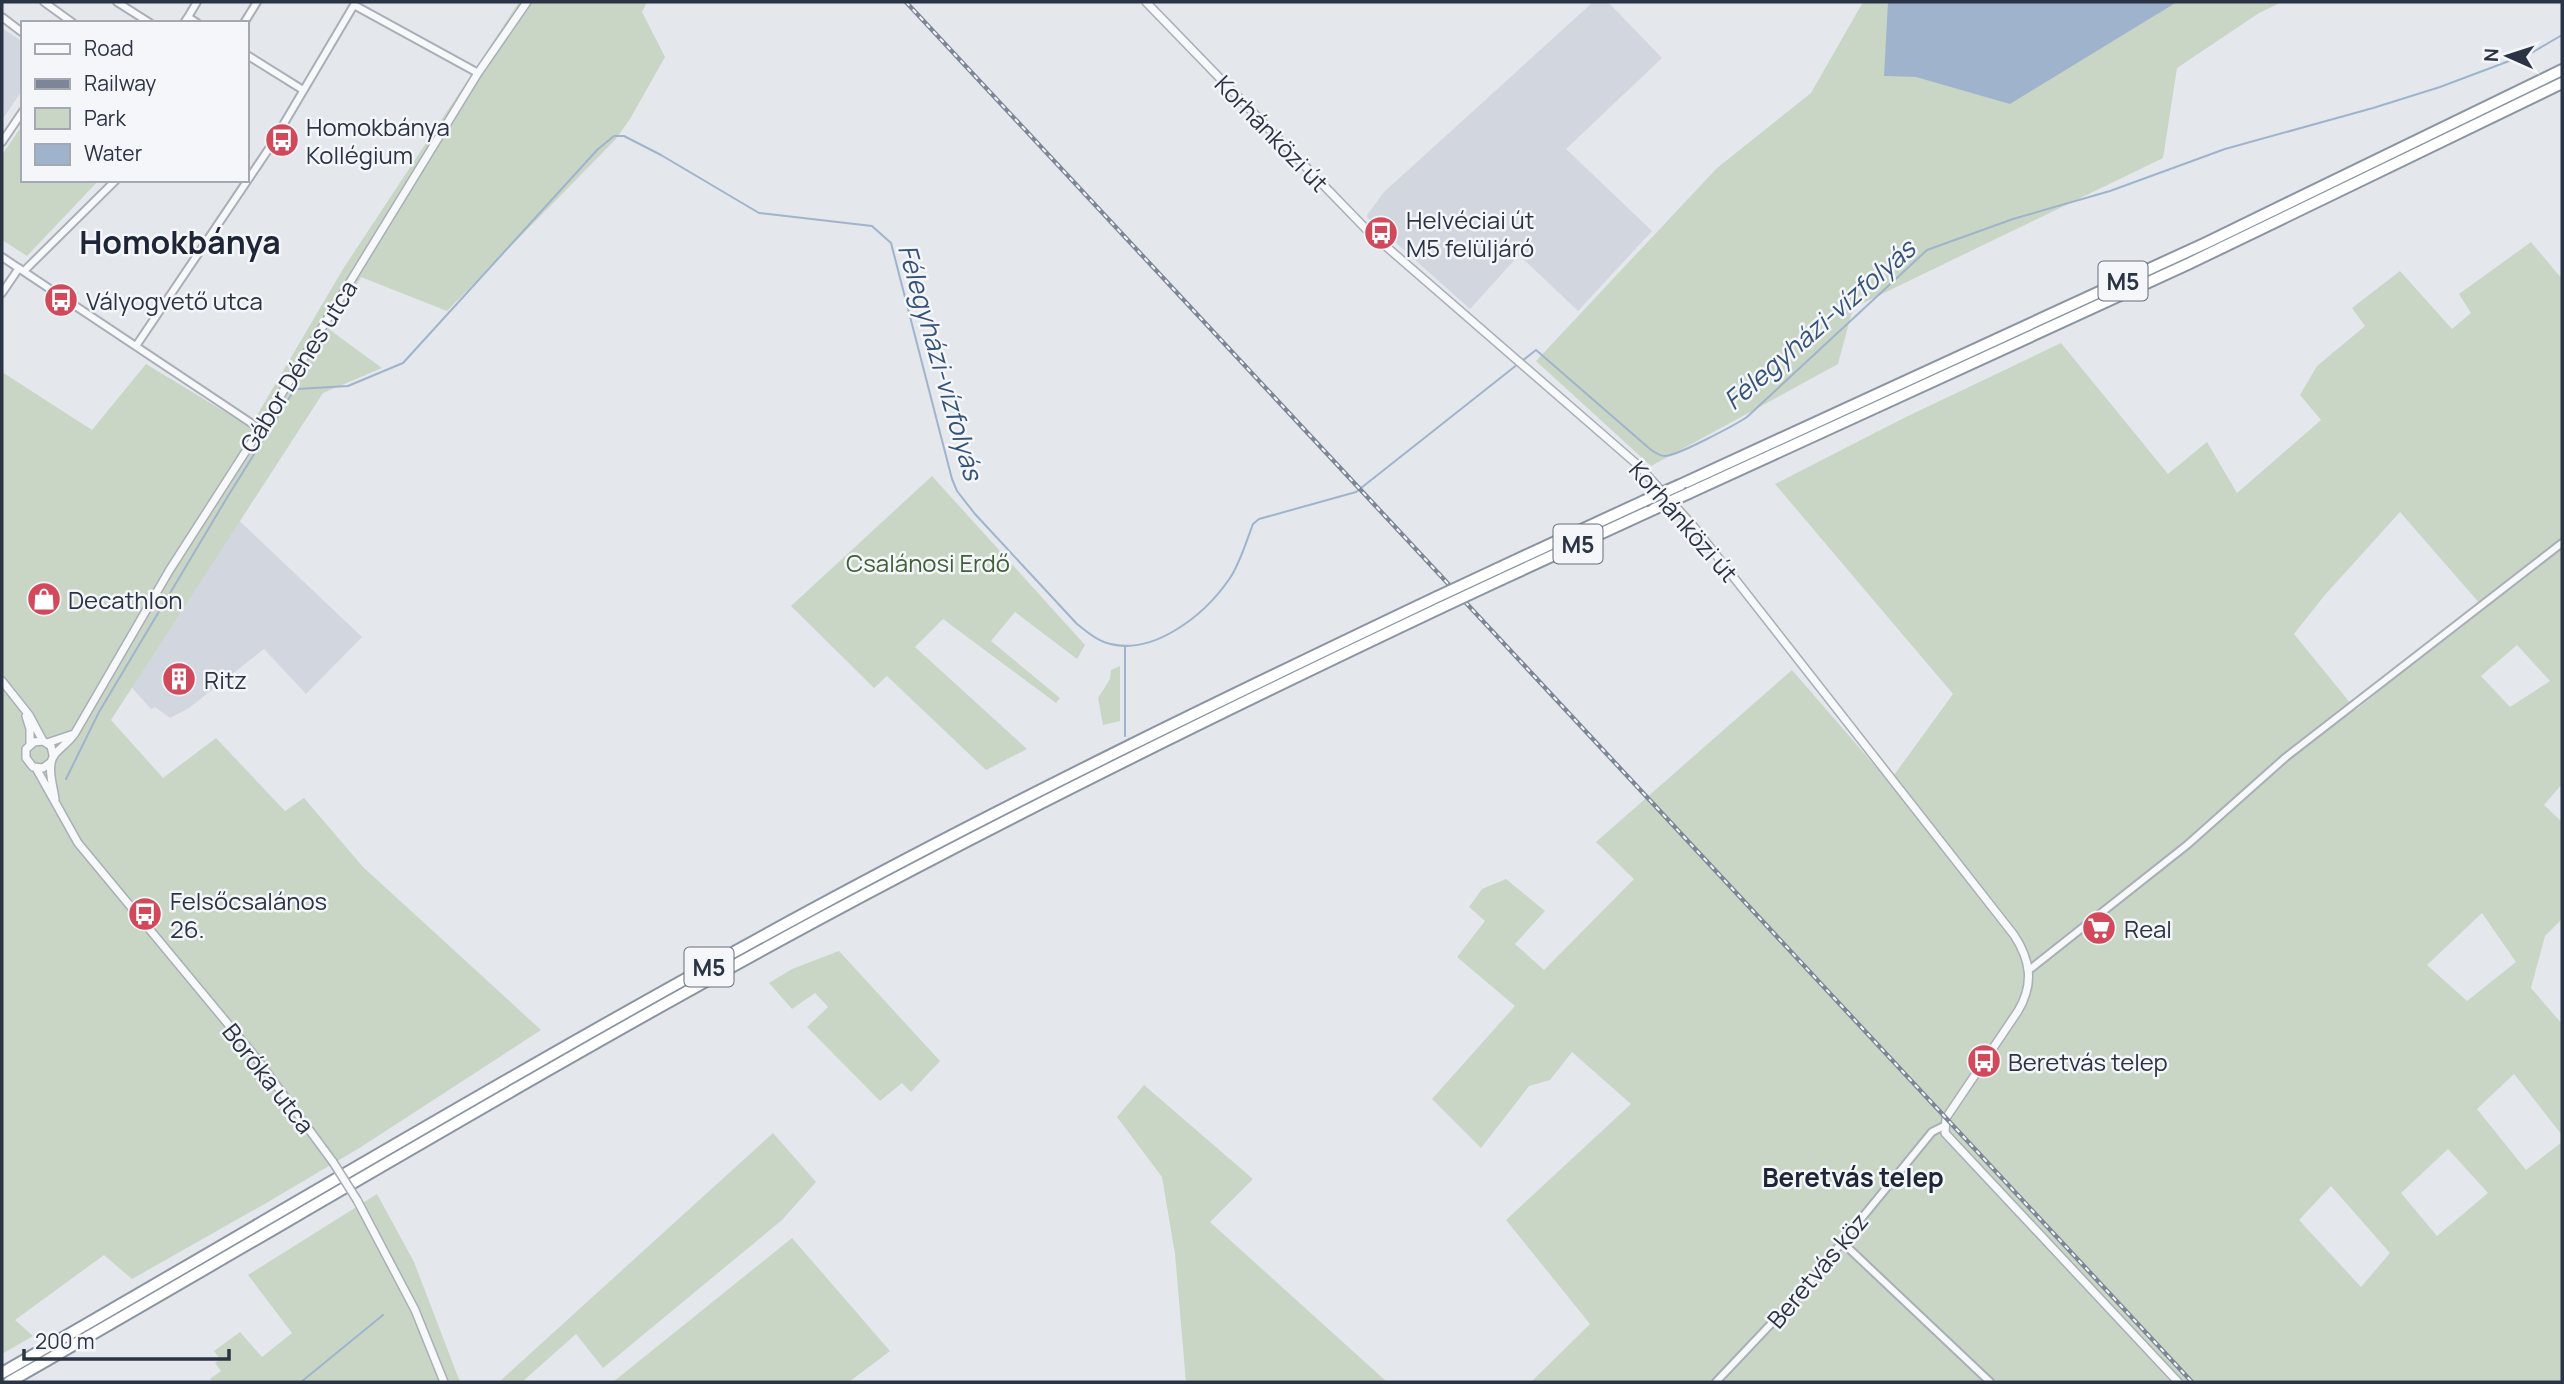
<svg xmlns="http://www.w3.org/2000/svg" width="2564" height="1384" font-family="Manrope,sans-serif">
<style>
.built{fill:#d2d6de}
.green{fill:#c9d6c5;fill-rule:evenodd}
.water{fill:#9fb4cc}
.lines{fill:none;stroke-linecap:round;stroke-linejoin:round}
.stream{stroke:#9fb4cc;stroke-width:2}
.minor-casing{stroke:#a9aeb7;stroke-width:10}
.tertiary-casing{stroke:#a9aeb7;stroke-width:10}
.motorway-casing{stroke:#8b94a3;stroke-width:14}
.minor{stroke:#f7f8fa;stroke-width:6}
.tertiary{stroke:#f7f8fa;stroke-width:7}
.motorway{stroke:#fff;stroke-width:10}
.rail-casing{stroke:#7d8696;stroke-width:4.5}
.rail{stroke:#f4f6f9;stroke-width:2;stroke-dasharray:5;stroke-linecap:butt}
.tertiary-bridge-casing{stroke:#a9aeb7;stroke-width:10;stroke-linecap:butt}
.motorway-bridge-casing{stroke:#8b94a3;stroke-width:14;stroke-linecap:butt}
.tertiary-bridge{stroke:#f7f8fa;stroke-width:7}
.motorway-bridge{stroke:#fff;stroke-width:10}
.labels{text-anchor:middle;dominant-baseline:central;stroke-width:5;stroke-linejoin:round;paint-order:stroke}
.shield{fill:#f4f6f9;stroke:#676e7b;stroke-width:2}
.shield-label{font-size:23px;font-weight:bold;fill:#2b3445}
.poi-label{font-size:24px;fill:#2b3445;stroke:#f4f6f9;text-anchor:start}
.street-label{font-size:24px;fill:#2b3445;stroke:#f4f6f9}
.park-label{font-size:24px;fill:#3f6138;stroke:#f4f6f9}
.water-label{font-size:26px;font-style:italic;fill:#34527a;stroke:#f4f6f9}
.neighbourhood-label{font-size:26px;font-weight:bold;fill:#1d2536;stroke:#f4f6f9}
.district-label{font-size:32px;font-weight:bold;fill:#1d2536;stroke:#f4f6f9}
</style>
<rect width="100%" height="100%" fill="#e4e7ec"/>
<path class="built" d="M1593,2H1608L1662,58L1566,149L1652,231L1578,311L1519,255L1470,309L1367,217V215L1384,192Z
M2,28L23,42V89L2,120Z
M230,512L362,637L306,694L264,649L189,708L170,718L155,707L151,709L127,682Z"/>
<path class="green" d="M519,2H647L642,12L665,57L630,119L615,140L447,311L361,277L330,330L382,368L323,393L111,720L163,778L216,738L285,811L304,798L363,867L541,1030L361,1147L268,1202L132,1279L104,1255L15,1320L33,1336L2,1354V372L92,430L146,364L250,427L343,269Z
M1863,2H2282L2259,13L2177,68L2163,158L1853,308L1838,364L1651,466L1536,361L1717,168L1811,93Z
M23,124V180H99L27,256L2,240V155Z
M2531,242L2562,279V784L2544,805L2562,822V919L2545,936L2531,988L2562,1024V1135L2514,1074L2477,1109L2526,1170L2562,1142V1382H1531L1590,1324L1506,1220L1631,1104L1572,1052L1550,1080L1529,1086L1481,1148L1432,1099L1515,1006L1457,957L1485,921L1469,907L1482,889L1506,879L1545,911L1515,944L1544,970L1634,879L1596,842L1792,670L1889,782L1953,694L1775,484L1904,418L2061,343L2168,474L2207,442L2237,493L2321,420L2300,395L2317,366L2365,326L2352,308L2400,271L2452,329L2471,313L2459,294ZM2400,512L2482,606L2356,710L2294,634L2324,596ZM2517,645L2550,681L2510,707L2481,676ZM2482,913L2516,962L2467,1001L2427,965ZM2448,1149L2488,1193L2437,1236L2401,1193ZM2331,1186L2390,1253L2361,1287L2299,1220Z
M932,476L1085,645L1077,659L1015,612L991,641L1060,698L1056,703L943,619L915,647L1027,749L986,770L887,676L874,688L791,606Z
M1120,666V721L1103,725L1098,698L1110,679L1111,670Z
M839,951L940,1061L911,1092L902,1083L880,1101L807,1027L828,1007L815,993L792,1009L769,983L792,969Z
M1144,1085L1253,1179L1210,1222L1387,1382H1186L1175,1254L1162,1177L1117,1117Z
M773,1133L816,1182L782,1220L603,1368L576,1334L522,1382H499Z
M377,1194L414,1262L460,1382H213L210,1379L221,1371L215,1363L220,1359L214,1351L240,1332L262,1357L292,1333L248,1275Z
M792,1238L890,1351L849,1382H613Z"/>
<path class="water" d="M1888,2H2177L2010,104L1916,77L1884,76Z"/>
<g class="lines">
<path class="stream" d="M1522,361L1536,350L1650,449C1654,452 1660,456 1665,456C1677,456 1735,425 1747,417L1927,250L2013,219L2110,191L2225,149L2373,108L2440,87L2533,52L2562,35
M1125,646V736
M66,779L99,712L228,496L293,392L297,389L348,386L403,363L598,149L614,136H624L661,155L759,213L872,226L891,243L952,479L957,491L975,514L1077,624C1086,631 1093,638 1104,642C1151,659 1205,615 1230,578C1240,563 1246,542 1253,524L1259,519L1356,492L1518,364
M301,1382L383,1315"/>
<g class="minor-casing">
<path id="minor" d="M44,2L73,23
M117,2L150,23
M2,17L23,33
M188,17L197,2
M184,23L188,17L197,23
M244,23L257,2
M247,55L303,90
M2,142L23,111
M2,257L260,429
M24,271L116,180
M2,293L19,268
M136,346L270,147L354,5L478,73
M2029,970L2187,845L2286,757L2562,543
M1842,1242L1990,1382
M1716,1382L1803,1290L1932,1132L1944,1126"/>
</g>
<g class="tertiary-casing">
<path id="tertiary" d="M1146,2L1366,229L1639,466L1695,528L2014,935C2031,961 2034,984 2018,1011L1946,1118L1945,1133L2178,1382
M2,681L29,715L43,741
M26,716L30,729V744
M47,743L74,734
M51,762L43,768L33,767L26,758V749L34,742L43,741L51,746L53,755
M36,768L78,843L257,1059L333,1162
M55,799C53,785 46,765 55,754C61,747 69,742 75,733L169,571L260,429L478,73L527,2
M357,1200L415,1310L444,1382"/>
</g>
<g class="motorway-casing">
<path id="motorway" d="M1680,485L2206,243L2562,70
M1689,493L2188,264L2562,83
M1497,569L1644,501
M1502,579L1654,509
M2,1373C272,1218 539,1057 813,909C1018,798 1227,697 1437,597
M9,1382C279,1228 545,1067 819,919C1023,809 1231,707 1440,608"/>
</g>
<use href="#minor" class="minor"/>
<use href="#tertiary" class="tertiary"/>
<use href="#motorway" class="motorway"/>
<g class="rail-casing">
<path id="rail" d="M906,2L2192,1382"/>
</g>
<use href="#rail" class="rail"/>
<g class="tertiary-bridge-casing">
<path id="tertiary-bridge" d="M333,1162L357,1200"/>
</g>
<g class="motorway-bridge-casing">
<path id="motorway-bridge" d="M1644,501L1680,485
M1654,509L1689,493
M1437,597L1497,569
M1440,608L1502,579"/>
</g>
<use href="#tertiary-bridge" class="tertiary-bridge"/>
<use href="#motorway-bridge" class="motorway-bridge"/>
</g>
<defs>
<g id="bus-disc" transform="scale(1.75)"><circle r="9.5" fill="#d1495b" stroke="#f4f6f9"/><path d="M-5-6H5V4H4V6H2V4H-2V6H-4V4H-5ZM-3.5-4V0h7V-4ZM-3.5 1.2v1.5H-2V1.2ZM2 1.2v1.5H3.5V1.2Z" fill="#fff"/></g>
<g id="shop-disc" transform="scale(1.75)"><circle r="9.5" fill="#d1495b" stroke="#f4f6f9"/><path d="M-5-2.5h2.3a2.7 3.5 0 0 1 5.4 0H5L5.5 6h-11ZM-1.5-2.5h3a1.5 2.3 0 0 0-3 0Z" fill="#fff"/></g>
<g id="building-disc" transform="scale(1.75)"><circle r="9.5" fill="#d1495b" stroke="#f4f6f9"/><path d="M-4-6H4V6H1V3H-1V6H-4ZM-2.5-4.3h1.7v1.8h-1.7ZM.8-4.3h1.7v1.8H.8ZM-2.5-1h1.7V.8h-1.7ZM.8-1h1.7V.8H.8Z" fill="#fff"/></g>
<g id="supermarket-disc" transform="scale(1.75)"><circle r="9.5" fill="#d1495b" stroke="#f4f6f9"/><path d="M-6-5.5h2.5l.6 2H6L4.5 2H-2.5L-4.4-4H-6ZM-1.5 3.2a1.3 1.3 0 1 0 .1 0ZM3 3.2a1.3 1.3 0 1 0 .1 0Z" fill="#fff"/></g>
</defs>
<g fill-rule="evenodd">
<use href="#bus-disc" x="282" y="140"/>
<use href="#bus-disc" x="1381" y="233"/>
<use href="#bus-disc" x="61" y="300"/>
<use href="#shop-disc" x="44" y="599"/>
<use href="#building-disc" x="179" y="679"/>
<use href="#bus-disc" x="145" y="914"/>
<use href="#supermarket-disc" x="2099" y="928"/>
<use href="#bus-disc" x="1984" y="1061"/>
</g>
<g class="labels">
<g class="shield">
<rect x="2098.5" y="261.5" width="49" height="39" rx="5"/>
<rect x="1553.5" y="524.5" width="49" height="39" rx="5"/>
<rect x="684.5" y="947.5" width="49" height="39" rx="5"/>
</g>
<g class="shield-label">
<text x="2123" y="281">M5</text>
<text x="1578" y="544">M5</text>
<text x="709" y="967">M5</text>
</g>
<g class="poi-label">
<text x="306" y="126">Homokbánya<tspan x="306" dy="28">Kollégium</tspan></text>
<text x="1406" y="219">Helvéciai út<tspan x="1406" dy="28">M5 felüljáró</tspan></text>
<text x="86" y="300">Vályogvető utca</text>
<text x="68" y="599">Decathlon</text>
<text x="204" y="679">Ritz</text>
<text x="170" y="900">Felsőcsalános<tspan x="170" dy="28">26.</tspan></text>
<text x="2124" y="928">Real</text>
<text x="2008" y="1061">Beretvás telep</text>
</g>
<g class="street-label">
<text transform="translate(1272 133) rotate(46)">Korhánközi út</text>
<text transform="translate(298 366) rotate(-58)">Gábor Dénes utca</text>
<text transform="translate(1684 521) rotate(49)">Korhánközi út</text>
<text transform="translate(269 1078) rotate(52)">Boróka utca</text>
<text transform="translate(1817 1270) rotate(-50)">Beretvás köz</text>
</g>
<g class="park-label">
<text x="928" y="562">Csalánosi Erdő</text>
</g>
<g class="water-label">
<text transform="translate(1819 324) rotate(-41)">Félegyházi-vízfolyás</text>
<text transform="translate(941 362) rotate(74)">Félegyházi-vízfolyás</text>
</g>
<g class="neighbourhood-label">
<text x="1853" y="1177">Beretvás telep</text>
</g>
<g class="district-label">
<text x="180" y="242">Homokbánya</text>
</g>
</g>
<rect width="2564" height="1384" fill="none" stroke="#2b3445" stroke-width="7"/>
<rect x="21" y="21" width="228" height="161" fill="#f4f6f9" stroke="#a4a8b1" stroke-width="2"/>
<rect x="35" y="44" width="35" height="10" fill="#f7f8fa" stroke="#a4a8b1" stroke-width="2"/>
<text x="84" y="56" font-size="21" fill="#2b3445">Road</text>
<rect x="35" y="79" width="35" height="10" fill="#7d8696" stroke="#a4a8b1" stroke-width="2"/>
<text x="84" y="91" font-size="21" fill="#2b3445">Railway</text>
<rect x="35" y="108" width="35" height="21" fill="#c9d6c5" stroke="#a4a8b1" stroke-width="2"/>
<text x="84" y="126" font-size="21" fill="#2b3445">Park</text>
<rect x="35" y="144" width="35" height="21" fill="#9fb4cc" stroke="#a4a8b1" stroke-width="2"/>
<text x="84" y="161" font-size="21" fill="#2b3445">Water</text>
<g transform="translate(2508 56) rotate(273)" stroke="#f4f6f9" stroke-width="5" paint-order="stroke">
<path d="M0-5L12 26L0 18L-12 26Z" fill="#2b3445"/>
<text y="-10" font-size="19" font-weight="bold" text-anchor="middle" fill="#2b3445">N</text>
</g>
<path d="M24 1349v10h205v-10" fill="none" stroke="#2b3445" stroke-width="3.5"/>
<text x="35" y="1349" font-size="21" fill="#2b3445" stroke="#f4f6f9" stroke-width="5" paint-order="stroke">200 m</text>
</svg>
